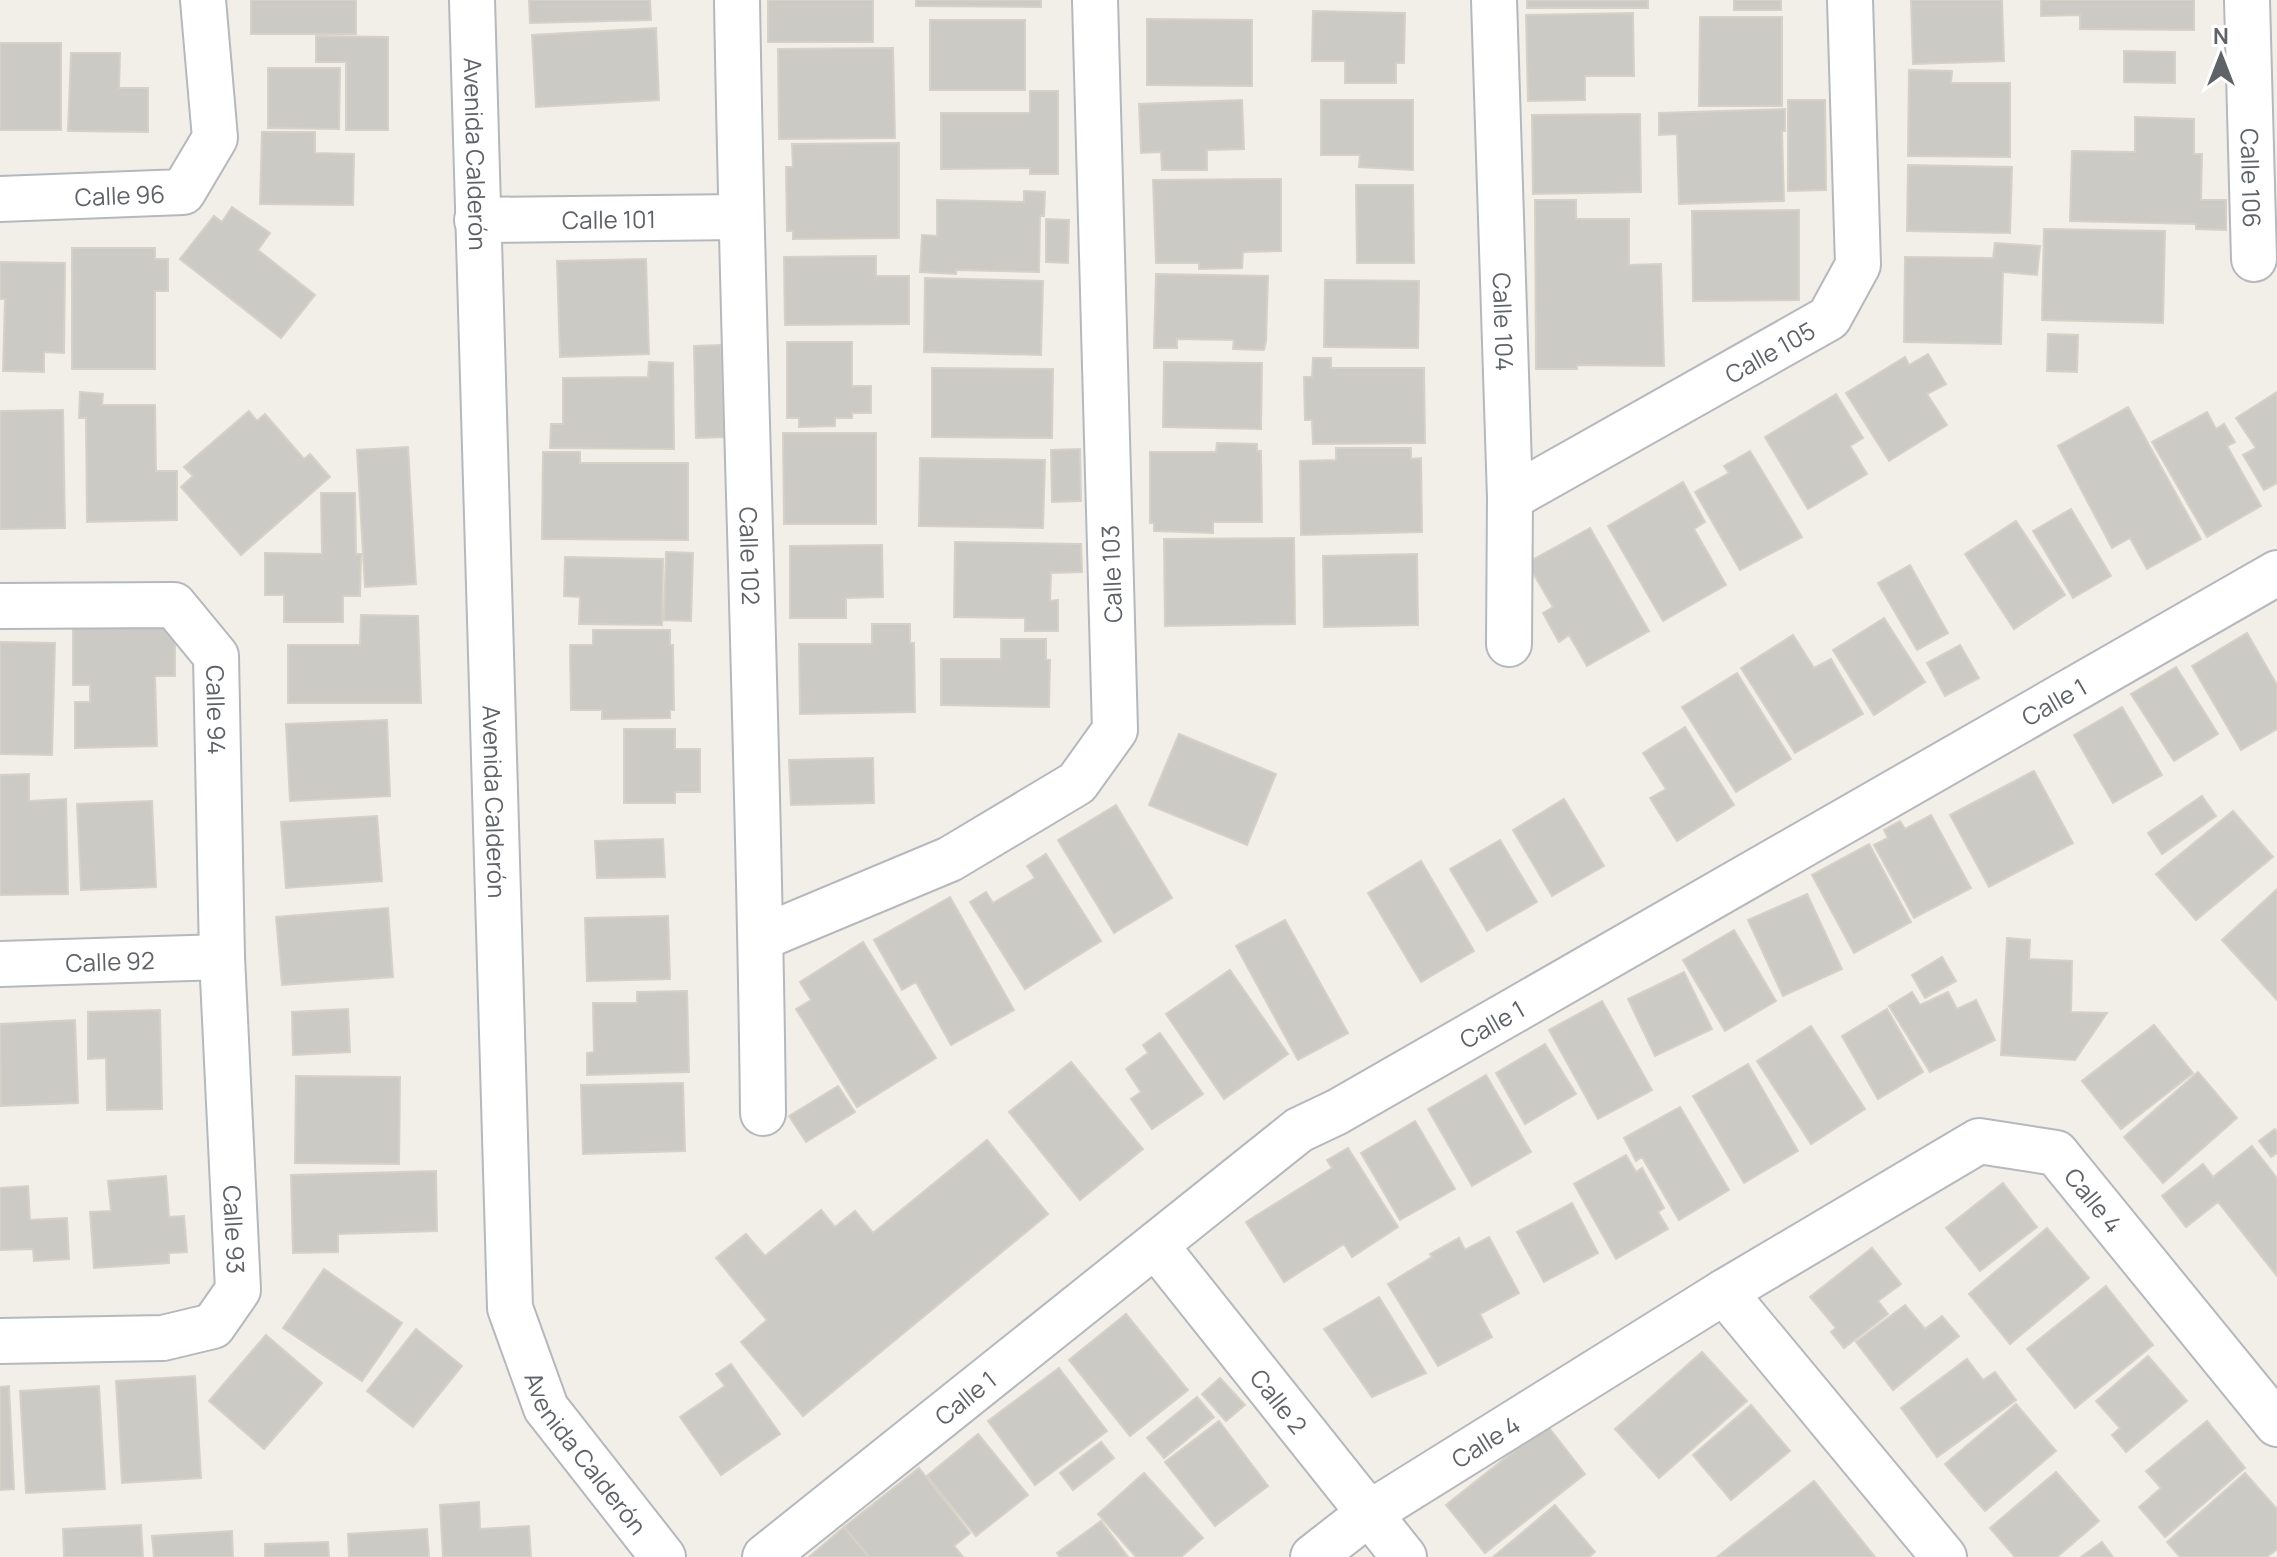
<svg xmlns="http://www.w3.org/2000/svg" width="2277" height="1557" font-family="Manrope,sans-serif">
<style>
.building{fill:#cccac5;stroke:#d6d1c6;stroke-width:2}
.lines{fill:none;stroke-linecap:round;stroke-linejoin:round}
.minor-casing{stroke:#b5b8bc;stroke-width:48}
.minor{stroke:#fff;stroke-width:44}
.labels{text-anchor:middle;dominant-baseline:central;stroke-width:6;stroke-linejoin:round;paint-order:stroke}
.street-label{font-size:24px;fill:#5f6368;stroke:#fff}
</style>
<rect width="100%" height="100%" fill="#f1efe8"/>
<path class="building" d="M251,0H356V34H251Z
M529,0H650L651,20L530,23Z
M768,0H873V42H768Z
M916,0H1041V7L916,6Z
M1527,0H1648V8H1527Z
M1734,0H1781V10H1734Z
M1911,0H2002L2004,61L1913,64Z
M2041,0H2194V30L2080,29V15L2041,16Z
M1313,11L1405,13L1404,63H1396V83H1345V61H1312Z
M1633,13L1634,76H1585V100L1528,101L1526,15Z
M1700,17H1782V106H1699Z
M1147,19L1252,20V86L1147,85Z
M930,20H1025V90H930Z
M656,28L659,100L536,107L532,35Z
M316,36L388,37V130H346V62H316Z
M0,43H61V130H0Z
M893,48L895,138L779,139L778,49Z
M2124,51L2175,52V83L2124,82Z
M71,53H120L119,88H148V132L68,131Z
M268,68H340L339,129L268,128Z
M1909,70L1952,71L1951,83H2010V157L1908,156Z
M1030,91H1058V174H1030V168L941,169V113H1030Z
M1242,100L1244,149L1207,150V170H1162L1161,152L1141,153L1139,104Z
M1321,100H1413V170L1359,167L1360,155H1321Z
M1788,100H1825L1826,190L1788,191Z
M1785,109V131H1782L1784,201L1679,204L1677,134L1659,135V113Z
M1640,114L1641,192L1533,194L1532,115Z
M2135,117L2194,119V154H2202L2201,200H2226V230L2196,229V224L2070,221L2072,151L2135,152Z
M262,132H315V153L354,154L353,205L260,204Z
M899,143V238L793,239V231H787L786,167H793L792,144Z
M1908,165L2012,167L2010,233L1907,231Z
M1281,179V251L1243,252L1242,268L1199,269V263H1156L1153,180Z
M1356,185H1413L1414,263H1357Z
M1024,191L1045,192L1044,216H1040L1039,272L956,270V274L920,272L922,235L937,236V200L1024,202Z
M1535,200H1576V219H1629V265L1661,264L1664,366L1577,365V369H1536Z
M232,207L270,233L258,250L315,295L281,338L180,259L214,216L222,222Z
M1799,210V300L1693,301L1692,211Z
M1046,219L1069,220L1068,263L1046,262Z
M2044,229L2165,231L2163,323L2042,320Z
M1995,243L2040,246L2037,275L2003,272L2001,344L1904,342L1905,257L1993,258Z
M72,248H155V259H168V291H155V369H72Z
M876,256V276H909V324L785,325L784,257Z
M646,259L649,354L560,357L557,261Z
M0,262L65,263L64,353L44,352V372L3,371L5,299H0Z
M1156,274L1268,276L1266,341L1264,350L1233,349L1234,340L1177,339V348H1154Z
M925,278L1043,281L1041,355L924,352Z
M1325,280L1419,281L1418,348L1324,347Z
M2048,334L2078,335L2077,372L2047,371Z
M787,342H852V386H871V413H852V418H835V426L799,427V418H787Z
M721,345L724,437L696,438L694,346Z
M1928,354L1946,384L1927,394L1947,425L1889,461L1846,393L1905,357L1909,365Z
M1313,358H1331V368H1424L1425,443L1313,444L1312,420H1305L1304,377H1312Z
M649,362L673,363L674,449L550,448L551,424H563V378L648,377Z
M1164,362L1262,363L1261,429L1163,427Z
M932,368L1053,369L1052,438L932,437Z
M80,392L103,394L102,405H155L156,471H177V520L87,522L86,418H79Z
M2277,392V483L2264,490L2243,455L2256,448L2236,418Z
M1836,394L1863,438L1850,446L1867,474L1808,509L1765,437Z
M2128,407L2201,539L2147,569L2130,538L2112,548L2058,446Z
M63,410L65,528L0,529V411Z
M249,411L257,421L265,414L304,459L310,454L330,477L241,555L181,487L193,476L184,467Z
M2207,412L2216,429L2224,424L2235,442L2227,446L2261,506L2207,537L2152,442Z
M783,433H876V524H784Z
M1217,443L1257,444V451H1261L1262,522H1213V533L1154,531V523H1150V452H1216Z
M408,447L416,584L365,587L357,450Z
M1336,448H1411V459L1421,458L1422,532L1301,535L1300,461L1336,460Z
M1080,449L1081,501L1052,502L1051,450Z
M1750,451L1802,537L1740,570L1695,492L1729,473L1724,466Z
M543,452H580V463H688V540L542,539Z
M920,458L1045,460L1043,528L919,526Z
M1683,482L1705,522L1694,529L1726,585L1663,621L1608,526Z
M321,493H355L356,554H361L360,596H343V622H284V595H265V553L322,554Z
M2071,509L2111,576L2073,598L2033,531Z
M2016,521L2065,595L2014,629L1965,554Z
M1590,528L1649,631L1587,666L1569,635L1559,642L1543,613L1553,607L1527,563Z
M1294,538L1295,624L1165,626L1164,539Z
M955,542L1081,544L1082,572L1051,573L1050,601L1058,600V631H1025V618L954,617Z
M882,545L883,597L846,598V618H790V546Z
M666,552L693,553L691,621L664,620Z
M1417,554L1418,625L1324,627L1323,556Z
M565,557L663,559L662,625L579,624L580,597L564,596Z
M1910,565L1948,633L1917,650L1878,583Z
M361,615L418,616L421,703H288V645H360Z
M175,618V676H155L157,746L75,748V702H90V685H73V622Z
M1884,618L1925,682L1874,715L1833,650Z
M872,624H910V643H914L915,712L800,714L799,644H872Z
M593,630H670V645H673L674,710H670V718L602,719V710H571L570,645H593Z
M2247,633L2277,685V729L2241,750L2192,666Z
M1793,635L1814,668L1831,659L1863,714L1795,753L1741,668Z
M1001,639H1046V660H1050L1049,707L941,705V659H1001Z
M0,642L55,643L52,755L0,754Z
M1960,645L1979,678L1945,696L1927,663Z
M2176,667L2218,734L2174,761L2131,694Z
M1737,673L1791,759L1736,792L1682,707Z
M2122,707L2162,775L2113,803L2074,735Z
M387,720L390,796L290,801L286,724Z
M1685,727L1734,805L1677,841L1650,798L1666,789L1643,753Z
M624,729H675V749H700V792H675V803H624Z
M1179,734L1276,774L1247,845L1149,805Z
M873,758L874,803L791,805L789,760Z
M2034,771L2073,843L1989,887L1950,815Z
M29,774V801L66,799L68,894L0,895V775Z
M2202,796L2216,816L2162,854L2148,833Z
M1564,799L1604,866L1552,896L1513,830Z
M152,801L156,887L81,890L77,804Z
M1116,805L1172,898L1114,933L1058,840Z
M2233,811L2273,857L2196,920L2156,874Z
M1931,815L1971,888L1914,918L1874,845L1888,838L1884,830L1900,821L1905,829Z
M377,816L382,881L286,888L281,822Z
M663,839L665,877L597,878L595,841Z
M1500,840L1537,902L1487,931L1450,869Z
M1869,844L1911,922L1854,953L1812,875Z
M1046,854L1101,941L1025,989L970,902L986,892L993,903L1035,878L1027,866Z
M1421,861L1474,951L1421,982L1368,893Z
M2277,889V1000L2222,940Z
M1807,894L1842,969L1783,996L1748,920Z
M950,897L1014,1010L951,1045L916,982L902,990L874,940Z
M388,908L393,977L282,985L276,917Z
M668,916L670,979L587,981L585,918Z
M1285,920L1348,1033L1298,1060L1236,946Z
M1734,930L1776,1001L1725,1031L1683,960Z
M2007,938L2030,940L2029,959L2072,961L2071,1012L2107,1013L2075,1060L2001,1055Z
M863,942L936,1058L857,1107L796,1009L811,1000L800,982Z
M1942,957L1956,981L1925,998L1912,975Z
M1230,970L1288,1054L1224,1099L1166,1014Z
M1684,972L1712,1029L1655,1056L1628,999Z
M687,991L689,1072L587,1075V1053L594,1052L593,1003H637V992Z
M1912,992L1920,1005L1948,992L1957,1009L1976,1000L1995,1040L1930,1072L1889,1006Z
M1602,1001L1652,1090L1598,1119L1549,1030Z
M348,1009L350,1052L293,1055L292,1012Z
M1887,1009L1923,1072L1878,1099L1842,1036Z
M160,1010L162,1109L107,1110L106,1058L88,1059V1012Z
M75,1020L78,1103L1,1106L0,1024Z
M2154,1025L2193,1073L2121,1129L2082,1081Z
M1811,1026L1865,1109L1811,1144L1757,1061Z
M1160,1033L1203,1094L1152,1129L1131,1099L1141,1092L1126,1069L1148,1053L1143,1045Z
M1545,1044L1576,1094L1525,1124L1496,1073Z
M1071,1062L1143,1149L1080,1200L1009,1112Z
M1748,1064L1798,1151L1744,1183L1693,1096Z
M2198,1072L2237,1118L2163,1183L2124,1137Z
M1486,1075L1531,1152L1472,1186L1428,1109Z
M296,1076L400,1077L399,1164L295,1163Z
M683,1083L685,1151L583,1154L581,1085Z
M838,1086L855,1112L806,1142L789,1116Z
M1680,1107L1729,1190L1679,1220L1642,1157L1636,1161L1624,1138Z
M1415,1121L1455,1189L1400,1220L1361,1153Z
M2275,1129L2277,1132V1153L2271,1157L2259,1141Z
M987,1140L1048,1214L803,1416L741,1342L767,1320L716,1258L746,1234L765,1256L821,1210L835,1227L855,1211L873,1233Z
M2252,1146L2277,1178V1276L2218,1202L2186,1227L2162,1196L2203,1164L2213,1177Z
M1348,1148L1398,1227L1352,1257L1344,1244L1284,1282L1246,1222L1332,1168L1327,1160Z
M1626,1155L1636,1172L1642,1168L1664,1208L1658,1212L1668,1229L1616,1259L1574,1184Z
M436,1171L437,1231L338,1234V1252L293,1253L291,1175Z
M166,1176L169,1217L184,1216L187,1252L169,1253V1263L94,1268L90,1212L111,1211L108,1181Z
M2003,1183L2037,1227L1980,1271L1946,1228Z
M28,1186L30,1220L67,1218L69,1259L34,1261L33,1249L0,1250V1188Z
M1572,1203L1598,1253L1544,1282L1517,1232Z
M2047,1228L2089,1278L2010,1344L1969,1294Z
M1489,1237L1519,1293L1480,1314L1492,1337L1438,1366L1388,1284L1432,1257L1430,1254L1459,1238L1465,1250Z
M1872,1248L1901,1284L1878,1301L1888,1314L1844,1348L1831,1332L1836,1328L1810,1297Z
M324,1269L402,1323L362,1381L283,1328Z
M2106,1286L2153,1345L2075,1408L2027,1349Z
M1379,1297L1426,1373L1372,1397L1324,1329Z
M1905,1305L1925,1329L1942,1316L1959,1336L1893,1390L1856,1342Z
M1126,1314L1188,1390L1130,1436L1069,1360Z
M416,1329L462,1366L413,1427L367,1391Z
M266,1335L322,1383L264,1449L209,1401Z
M1702,1352L1747,1401L1659,1478L1615,1429Z
M2148,1356L2187,1401L2126,1452L2112,1435L2120,1428L2096,1401Z
M1967,1359L1983,1380L1995,1372L2016,1400L1937,1457L1901,1408Z
M731,1364L780,1434L721,1475L680,1417L725,1386L716,1374Z
M1059,1368L1107,1431L1035,1485L988,1421Z
M195,1376L201,1478L122,1483L116,1381Z
M1220,1378L1245,1405L1226,1421L1202,1394Z
M9,1386L14,1489L0,1490V1387Z
M99,1386L105,1489L26,1493L20,1391Z
M1197,1397L1214,1417L1164,1458L1147,1438Z
M2016,1404L2056,1451L1985,1511L1945,1464Z
M1751,1405L1790,1451L1731,1500L1693,1455Z
M1219,1421L1268,1486L1215,1526L1165,1462Z
M2207,1421L2245,1468L2165,1537L2139,1507L2161,1488L2146,1471Z
M1547,1425L1585,1474L1485,1553L1446,1505Z
M978,1434L1028,1495L976,1536L927,1476Z
M1101,1442L1114,1458L1073,1490L1060,1473Z
M919,1468L970,1533L954,1546L963,1557H869L844,1527Z
M2056,1472L2099,1521L2057,1557H2015L1990,1528Z
M1144,1473L1203,1538L1181,1557H1136L1098,1514Z
M2245,1473L2277,1509V1549L2267,1557H2180L2167,1542Z
M1814,1481L1875,1557H1717Z
M479,1502L480,1529L529,1526L531,1557H443L440,1505Z
M1555,1505L1595,1552L1589,1557H1493Z
M1101,1521L1128,1557H1060L1057,1553Z
M141,1525L143,1557H64L63,1529Z
M844,1527L869,1557H809Z
M427,1529L429,1557H349L348,1534Z
M232,1531L233,1557H154L152,1536Z
M328,1542L329,1557H265V1544Z
M2102,1542L2113,1557H2081Z"/>
<g class="lines">
<g class="minor-casing">
<g id="minor">
<path id="s1" d="M472,0L510,1308L546,1408L663,1557"/>
<path id="s2" d="M737,0C743,371 759,742 763,1113"/>
<path id="s3" d="M1494,0L1510,498L1509,644"/>
<path id="s4" d="M2247,0L2254,259"/>
<path id="s5" d="M0,199L183,192L215,138L203,0"/>
<path id="s6" d="M477,220L740,217"/>
<path id="s7" d="M1510,498L1829,318L1858,265L1850,0"/>
<path id="s8" d="M0,606L174,605L216,656L222,957L238,1290L213,1326L163,1338L0,1341"/>
<path d="M761,938L950,859L1077,783L1115,730L1095,0"/>
<path id="s9" d="M0,964L222,957"/>
<path id="s10" d="M1156,1246L1404,1557"/>
<path d="M1724,1292L1944,1557"/>
<path id="s11" d="M765,1557L1299,1130L1337,1112L2277,573"/>
<path id="s12" d="M1313,1557L1368,1514L1724,1292L1979,1141L2056,1153L2277,1424"/>
</g>
</g>
<use href="#minor" class="minor"/>
</g>
<g class="labels">
<g class="street-label">
<text stroke="none"><textPath href="#s1" startOffset="154">Avenida Calderón</textPath></text>
<text stroke="none"><textPath href="#s4" startOffset="178">Calle 106</textPath></text>
<text stroke="none"><textPath href="#s5" startOffset="120">Calle 96</textPath></text>
<text stroke="none"><textPath href="#s6" startOffset="132">Calle 101</textPath></text>
<text stroke="none"><textPath href="#s3" startOffset="322">Calle 104</textPath></text>
<text stroke="none"><textPath href="#s7" startOffset="298">Calle 105</textPath></text>
<text stroke="none"><textPath href="#s2" startOffset="556">Calle 102</textPath></text>
<text transform="translate(1111 574) rotate(-92)">Calle 103</text>
<text stroke="none"><textPath href="#s11" startOffset="1552">Calle 1</textPath></text>
<text stroke="none"><textPath href="#s8" startOffset="294">Calle 94</textPath></text>
<text stroke="none"><textPath href="#s1" startOffset="802">Avenida Calderón</textPath></text>
<text stroke="none"><textPath href="#s9" startOffset="110">Calle 92</textPath></text>
<text stroke="none"><textPath href="#s11" startOffset="904">Calle 1</textPath></text>
<text stroke="none"><textPath href="#s12" startOffset="924">Calle 4</textPath></text>
<text stroke="none"><textPath href="#s8" startOffset="814">Calle 93</textPath></text>
<text stroke="none"><textPath href="#s11" startOffset="256">Calle 1</textPath></text>
<text stroke="none"><textPath href="#s10" startOffset="198">Calle 2</textPath></text>
<text stroke="none"><textPath href="#s12" startOffset="208">Calle 4</textPath></text>
<text stroke="none"><textPath href="#s1" startOffset="1474">Avenida Calderón</textPath></text>
</g>
</g>
<g transform="translate(2221 56)" stroke="#ffffff" stroke-width="6" paint-order="stroke">
<path d="M0-6L14 30L0 20L-14 30Z" fill="#5f6368"/>
<text y="-12" font-size="22" font-weight="bold" text-anchor="middle" fill="#5f6368">N</text>
</g>
</svg>
